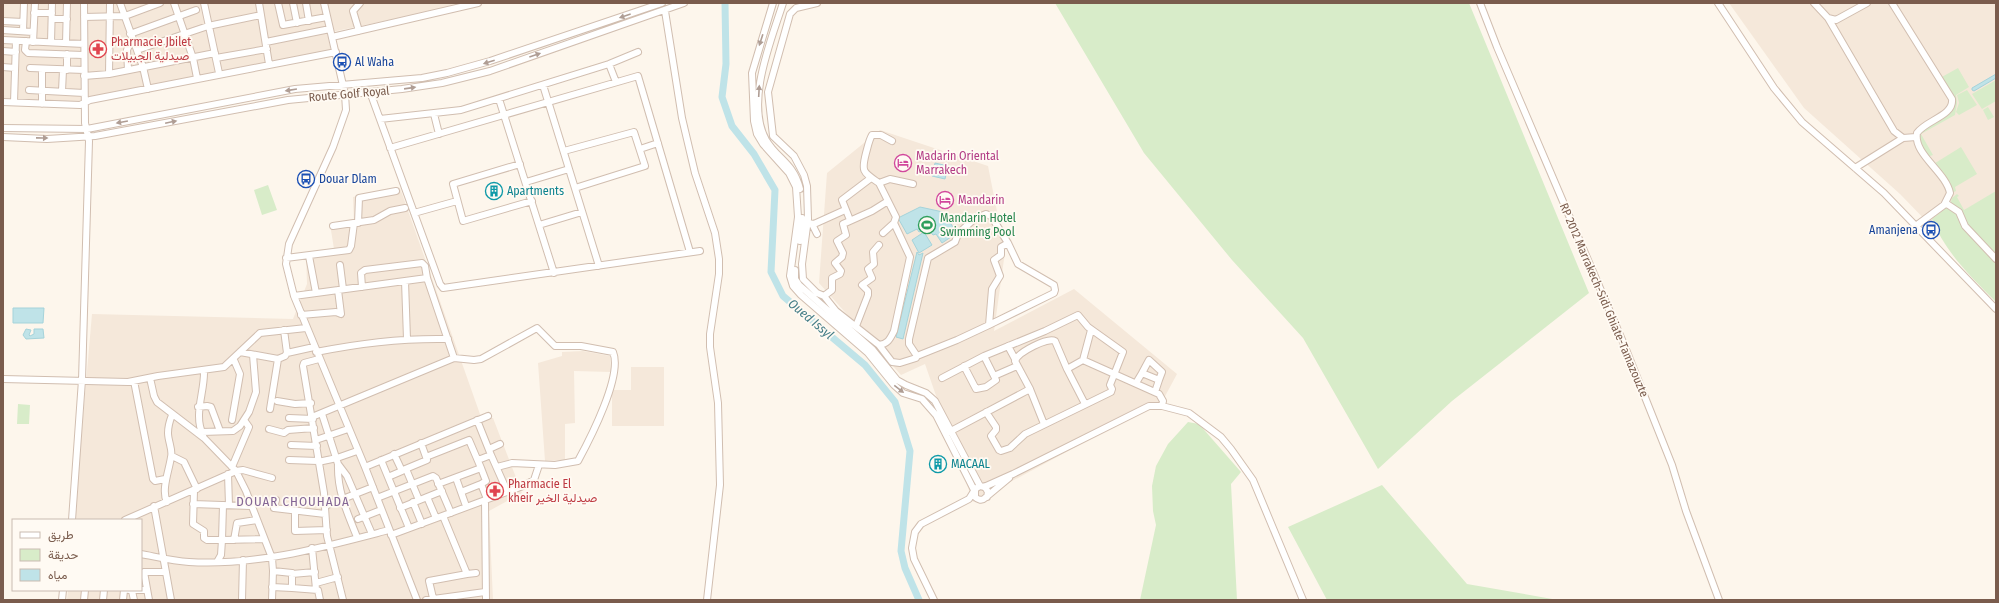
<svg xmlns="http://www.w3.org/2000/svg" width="1999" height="603" font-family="'Fira Sans Condensed',Vazirmatn,sans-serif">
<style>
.residential{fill:#f5e8da}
.green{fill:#d8ecc9}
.water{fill:#bfe3e8;stroke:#a5d3da}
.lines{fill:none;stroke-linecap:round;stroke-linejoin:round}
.river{stroke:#bfe3e8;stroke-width:7}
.minor-casing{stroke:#d1beb0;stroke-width:8}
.minor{stroke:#fff;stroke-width:6}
.oneway{fill:#af9d94}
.labels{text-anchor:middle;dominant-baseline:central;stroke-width:3.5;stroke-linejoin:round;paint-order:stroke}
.health-label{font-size:12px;fill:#be3a42;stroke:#fffaf3;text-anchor:start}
.transit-label{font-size:12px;fill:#164399;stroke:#fffaf3;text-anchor:start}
.street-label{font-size:12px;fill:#7a5c4d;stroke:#fffaf3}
.hotel-label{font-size:12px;fill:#b23c85;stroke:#fffaf3;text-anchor:start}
.culture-label{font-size:12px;fill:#0d838f;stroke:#fffaf3;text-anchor:start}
.leisure-label{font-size:12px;fill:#27864d;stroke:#fffaf3;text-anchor:start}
.water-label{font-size:13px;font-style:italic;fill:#437c86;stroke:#fffaf3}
.neighbourhood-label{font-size:13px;letter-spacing:1px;fill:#846695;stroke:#fffaf3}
</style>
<rect width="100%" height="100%" fill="#fdf6ec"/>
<path class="residential" d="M3,3H469L327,33L331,50L90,103L3,100Z
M1729,3H1996V293L1900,194L1804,108Z
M880,130L988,166L1005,252L994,331L1074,289L1177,374L1163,400L973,502L925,364L901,375L819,283L827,173Z
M400,188L481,417L493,418L522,493L489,511L493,600H67L68,590H141V520H74L92,314L293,319L307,284L306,253L334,249L330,224L354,223L353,197Z
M583,351L610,356L611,372L574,371L575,423L565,424V460L545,461L538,363L562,356V352Z
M631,367H664V426H612V390H631Z"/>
<path class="green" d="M1055,3H1469L1589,293L1452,401L1378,469L1303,338L1232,260L1144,153Z
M1958,68L1969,87L1956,95L1957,103L1955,115L1921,134L1933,155L1927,157L1918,143V134L1952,107L1940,78Z
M1996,80V101L1982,109L1972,94Z
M1967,90L1977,105L1959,115L1956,112L1959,103L1957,95Z
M1988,107L1994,117L1988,120L1983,110Z
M1961,147L1977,174L1955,187L1956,191L1948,195L1947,189L1932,165Z
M268,185L277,210L262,215L254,190Z
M1996,191V302C1971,277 1945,252 1932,219L1950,205L1952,198L1957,194L1959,196L1957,197L1964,210Z
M18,404L30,405L29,424H17Z
M1188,422L1199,424L1241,472L1231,484L1237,600H1140L1156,525L1153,511L1152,486L1156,466L1168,444Z
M1382,485L1467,584L1558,600H1327L1288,527Z"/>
<path class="water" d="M1996,74V78L1974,91L1972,90V88Z
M935,163L948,166L945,179L932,176Z
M920,207L943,212L957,233L942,243L936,234L933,235L927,228L919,232L917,229L907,234L898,218Z
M924,232L932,245L919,253L912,240Z
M917,252L919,255L923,253L903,339L896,337Z
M13,308H44L43,323H13Z
M26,329L31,330L29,335L30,336L34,334V329H43L44,338L26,339L23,335Z"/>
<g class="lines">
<path class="river" d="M725,3L726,64L722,97L732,126L754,154L775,190L771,272L783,296L865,365L895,402L910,451L901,551L905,568L919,600"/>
<g class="minor-casing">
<path id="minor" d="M120,3L143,67L148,89
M174,3L193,58L197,78
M204,3L219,73
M259,3L269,64
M278,3L283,25L327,17
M293,3L297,23
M306,3L309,21
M324,3L345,94L346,110L333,147L289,244L286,264L294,296L365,467L417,600
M773,3L752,73L754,121L757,134L763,144L789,173L796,187L798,217L790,276L793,286L801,295L868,353L894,385L903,393L922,399L936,415L974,490
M783,3C771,41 745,102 766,140C778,160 793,162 800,189
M817,3L796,8L790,14L768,92L773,136L794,156L804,175L807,186L808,219L802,264L803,279L817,293L824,296L836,311L879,345L892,362L900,363L916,358L917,356L957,340L989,325L992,289L1000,276L994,260L1001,255V247L1008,243L991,216L986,214L974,219L958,234L955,242L928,258L909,339V344L917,356
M1480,3L1497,47L1623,342L1672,465L1686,511L1719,600
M1718,3L1774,88L1802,122L1884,193L1996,309
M1814,3L1828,18L1836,20L1867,3
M1892,3L1952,99C1954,116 1926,120 1917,133C1913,154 1946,172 1950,193L1944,205L1917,225
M665,11L682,118L695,173L715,233L719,259V274L710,334V347L718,403L720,485L707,600
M34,13H52
M84,17L125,16L160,3
M1828,18L1894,131L1903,138L1916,137
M52,19H67
M3,21L23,22
M3,30L33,32
M23,31L24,3
M359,31L353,11L360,3
M130,34L196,10
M332,37L478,3
M3,40L84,44
M26,41L25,50L28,53L83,55
M33,42L35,3
M51,42L52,3
M266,42L330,29
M66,43L67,3
M137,50L208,26L261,15
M3,51L16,52
M216,58L267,49
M609,64L616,82
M3,67L15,68
M30,68L84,70
M67,70V54
M128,70L127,50L132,38
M109,74L110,3
M84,76L109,74L215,53
M543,85L599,266
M29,90L84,93
M62,91L63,70
M370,92L440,284L443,288L700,251
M499,99L554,273
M3,102L80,105L90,100L336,52
M14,102L16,41
M42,104V69
M434,114L439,134
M380,119L461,110L609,64L638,52
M3,128L87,129L295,89L422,78L447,73L490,61L662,3
M3,137L47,139L95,136L288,100L402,89L442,83L490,71L684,3
M390,148L638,76L690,252
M640,149L658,143
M564,151L634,132L645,166L575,188
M520,164L453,184L463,221L532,201
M1855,168L1903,138
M526,182L569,169
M879,183C863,172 861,172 866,153C868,146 869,140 872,135H881L892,141
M1947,204L1959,212L1965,226L1996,259
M414,213L457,201
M850,220L842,200L871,178
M358,223L359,198L396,191
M808,223L814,224L845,210
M812,224L817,234
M539,225L582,212
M333,226L374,220L390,211L405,208
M883,233L894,223L896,217L879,183L890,179L913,184
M800,241L802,218
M309,256L316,293
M286,258L349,250L351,246L354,223
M340,265L343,289
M795,270V279L799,285L872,349L897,380L906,385L926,393L935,401L980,486
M405,281L407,339
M362,287L361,273L365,270L422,263L425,266L427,278
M294,296L427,278L454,358
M824,296L832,290V278L840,274L841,271L835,263L842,257L843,253L837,241L846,235L843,224L872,211L888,201
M301,315L336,312L341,314L338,290
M989,325L1054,293L1055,290L1054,285L1018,264L1008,243
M856,326L868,295V291L862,285L872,278L868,269L874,264L873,252L879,245
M879,345C888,344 890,339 894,331L910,257L894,223
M1008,346L1015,359
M240,352L278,359L285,356L287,353L284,330
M316,352C360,343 403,338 448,339
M287,353L314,347
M319,359L304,363L303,366L324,493L327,536L343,600
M1083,360L1091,330
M964,366L976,389L986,387L996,380L984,356
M1067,369L1083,360L1159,394L1163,401L1162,406
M1142,373L1149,360L1162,372L1159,380
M994,376L1017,366
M150,378L154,396L157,402L204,438L236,471L246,491L272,558L273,571L292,573V588L318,590L320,600
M942,378L984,356L1045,331L1078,315L1088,327L1123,352L1110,385L1112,389L1111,392L1025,434L1010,448L1001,451L999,450L991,436L996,430V427L986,412
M3,379L128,382L158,376L224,367L260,333L306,328
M134,381L153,479L155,481L165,479
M1136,383L1142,373L1159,380L1155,392
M277,401L295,404L311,403
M198,407L207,406L211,407L220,431
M270,409L278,359
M322,414L338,464L347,476L372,534
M312,417L454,358L474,360L481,359L537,328L555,346H581L613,352C623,375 590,439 578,461L555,465L512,463L497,467
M289,418L313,419
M232,420L240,374L234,360
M477,420L491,455
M1044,424L1030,389L1015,361C1018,352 1048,337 1055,341L1067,369L1085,404
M269,429L284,433L288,430L314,428
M202,432L233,431L240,426L249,412L256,392L253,355
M949,432L1030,389
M203,435C193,414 205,392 204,370
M316,440L348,429
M421,443L426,457L469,440L481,468
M291,445L317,446
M489,449L500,444
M172,456L184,462L197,489
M289,460L318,461
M381,460L409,528
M478,460L491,455L507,491
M318,462L337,458L357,451
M338,464C337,491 347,512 357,537
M232,467L249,427L244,420
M365,467L488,416
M406,469L419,500
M403,470L427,460L426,457
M228,474L229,505
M388,477L402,471L394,454
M456,478L466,506
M438,484L481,468L486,481L481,484L487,499
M984,487L1013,474L1149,406H1162L1189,413L1221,437L1231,449L1253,480L1303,600
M194,491L193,524L204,531V538L207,540H222L223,505
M461,492L481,484
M427,497L436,518
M987,497L988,492L985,487L980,486L975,489V497C978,500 982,501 985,498L1009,478
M377,498L433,476L436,478L451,513
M276,500L274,508L325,514
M485,500L486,600
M167,502C161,490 169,471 171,457C173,450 168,441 168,433C168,427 170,420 172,415
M413,502L422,524
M193,504L251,506
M154,506L171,600
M325,506L373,487
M400,508L442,491
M295,511V531L327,530
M443,516L467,574L476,573
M358,519L381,510
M72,520L82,380L89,141L85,123L84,3
M125,520L236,471L243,470L272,478
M391,535L523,486L534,480L539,465
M234,540L237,523L257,520
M312,548L316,589
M141,554C157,557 173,561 189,562C257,566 324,547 389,530
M217,562L221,555L222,540L263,539
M292,574L315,572
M316,583L338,577
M272,587L292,588
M129,590H147
M132,591L134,600
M433,598L429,581L467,574
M62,600L63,590
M84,600L85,590
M103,600L104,590
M123,600L124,590
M149,600L144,572H166
M242,600L243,560
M272,600L273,571
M426,600L485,592
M934,600L914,559L912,548L915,532L921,524L969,499L974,491"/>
</g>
<use href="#minor" class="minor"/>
</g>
<defs><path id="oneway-solid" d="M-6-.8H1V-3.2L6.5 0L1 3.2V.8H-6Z"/></defs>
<g class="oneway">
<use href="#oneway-solid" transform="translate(625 16) rotate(161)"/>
<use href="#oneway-solid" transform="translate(761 40) rotate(108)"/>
<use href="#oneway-solid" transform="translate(535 55) rotate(-19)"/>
<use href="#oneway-solid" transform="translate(489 62) rotate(162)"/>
<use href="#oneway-solid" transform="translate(410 88) rotate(-8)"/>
<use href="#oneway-solid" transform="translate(291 90) rotate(171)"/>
<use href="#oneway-solid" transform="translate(759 91) rotate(-87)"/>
<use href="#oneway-solid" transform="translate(122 122) rotate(170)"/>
<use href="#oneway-solid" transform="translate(171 122) rotate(-12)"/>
<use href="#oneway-solid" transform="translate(42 138) rotate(1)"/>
<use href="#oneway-solid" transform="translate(899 389) rotate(38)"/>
</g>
<defs>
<g id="pharmacy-ring" transform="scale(0.9)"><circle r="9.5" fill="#fffaf3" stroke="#e0444e" stroke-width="1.5"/><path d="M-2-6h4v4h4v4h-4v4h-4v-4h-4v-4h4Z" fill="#e0444e"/></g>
<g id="bus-ring" transform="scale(0.9)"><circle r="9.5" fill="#fffaf3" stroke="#1a4fb4" stroke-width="1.5"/><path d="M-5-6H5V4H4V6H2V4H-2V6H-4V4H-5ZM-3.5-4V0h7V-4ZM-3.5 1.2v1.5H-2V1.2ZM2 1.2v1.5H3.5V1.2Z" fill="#1a4fb4"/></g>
<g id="hotel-ring" transform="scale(0.9)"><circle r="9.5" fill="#fffaf3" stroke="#d1479c" stroke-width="1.5"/><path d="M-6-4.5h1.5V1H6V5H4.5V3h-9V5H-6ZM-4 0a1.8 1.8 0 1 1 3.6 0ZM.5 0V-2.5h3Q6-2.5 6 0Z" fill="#d1479c"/></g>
<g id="building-ring" transform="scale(0.9)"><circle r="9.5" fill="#fffaf3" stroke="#0f9aa8" stroke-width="1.5"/><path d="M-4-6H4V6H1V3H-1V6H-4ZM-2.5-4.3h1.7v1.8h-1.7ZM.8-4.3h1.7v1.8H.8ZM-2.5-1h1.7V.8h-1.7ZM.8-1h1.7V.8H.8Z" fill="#0f9aa8"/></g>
<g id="stadium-ring" transform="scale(0.9)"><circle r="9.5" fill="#fffaf3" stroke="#2e9e5b" stroke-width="1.5"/><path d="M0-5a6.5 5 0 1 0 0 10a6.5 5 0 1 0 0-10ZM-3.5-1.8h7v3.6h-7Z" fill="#2e9e5b"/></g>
</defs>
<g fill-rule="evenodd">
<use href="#pharmacy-ring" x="98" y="49"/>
<use href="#bus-ring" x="342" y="62"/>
<use href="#hotel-ring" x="903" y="163"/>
<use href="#bus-ring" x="306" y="179"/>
<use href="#building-ring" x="494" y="191"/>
<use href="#hotel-ring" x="945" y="200"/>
<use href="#stadium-ring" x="927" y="225"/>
<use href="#bus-ring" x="1931" y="230"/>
<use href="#building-ring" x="938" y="464"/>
<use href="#pharmacy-ring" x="495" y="491"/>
</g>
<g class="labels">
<g class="health-label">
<text x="111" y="42">Pharmacie Jbilet<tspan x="111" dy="14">صيدلية الجبيلات</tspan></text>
<text x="508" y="484">Pharmacie El<tspan x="508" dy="14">kheir صيدلية الخير</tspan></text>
</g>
<g class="transit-label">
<text x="355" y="62">Al Waha</text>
<text x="319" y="179">Douar Dlam</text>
<text x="1918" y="230" text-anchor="end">Amanjena</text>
</g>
<g class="street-label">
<text transform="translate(349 94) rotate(-5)">Route Golf Royal</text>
<text transform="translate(1604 300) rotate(67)">RP 2012 Marrakech-Sidi Ghiate-Tamazouzte</text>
</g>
<g class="hotel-label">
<text x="916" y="156">Madarin Oriental<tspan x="916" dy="14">Marrakech</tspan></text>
<text x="958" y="200">Mandarin</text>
</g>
<g class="culture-label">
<text x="507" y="191">Apartments</text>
<text x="951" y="464">MACAAL</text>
</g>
<g class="leisure-label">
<text x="940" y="218">Mandarin Hotel<tspan x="940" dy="14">Swimming Pool</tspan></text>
</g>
<g class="water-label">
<text transform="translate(811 319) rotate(40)">Oued Issyl</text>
</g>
<g class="neighbourhood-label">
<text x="293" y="501">DOUAR CHOUHADA</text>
</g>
</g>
<rect width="1999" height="603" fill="none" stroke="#7a5c4d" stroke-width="8"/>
<rect x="12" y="519" width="130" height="72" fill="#fffaf3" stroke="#cabbb1"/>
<rect x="20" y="532" width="20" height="6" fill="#ffffff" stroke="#cabbb1"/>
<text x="48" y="539" font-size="12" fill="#7a5c4d">طريق</text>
<rect x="20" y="549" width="20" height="12" fill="#d8ecc9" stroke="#cabbb1"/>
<text x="48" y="559" font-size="12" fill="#7a5c4d">حديقة</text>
<rect x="20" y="569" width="20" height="12" fill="#bfe3e8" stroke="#cabbb1"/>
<text x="48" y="579" font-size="12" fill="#7a5c4d">مياه</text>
</svg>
